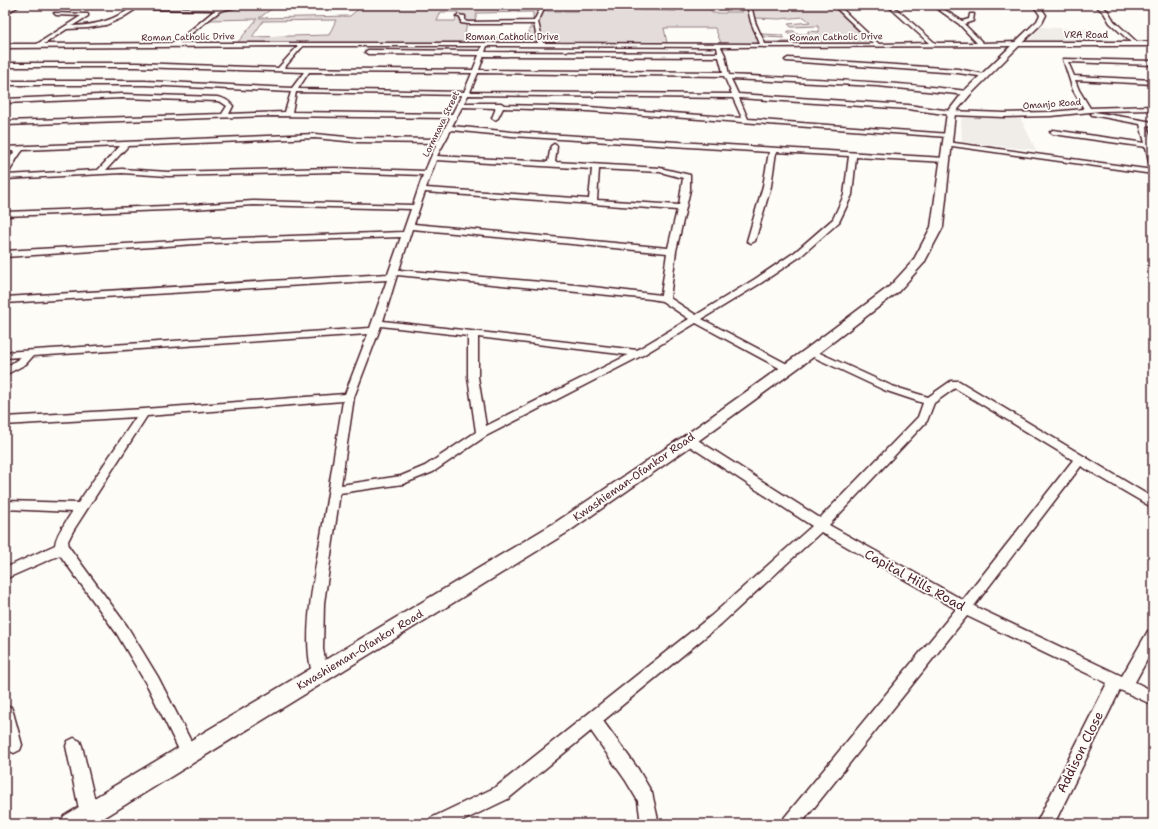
<svg xmlns="http://www.w3.org/2000/svg" width="1158" height="829" font-family="'Shantell Sans',sans-serif">
<style>
.built{fill:#f0ece8}
.green{fill:#e3dcda;stroke:#967e82;fill-rule:evenodd}
.lines{fill:none;stroke-linecap:round;stroke-linejoin:round}
.minor-casing{stroke:#4a1f2b;stroke-width:3}
.tertiary-casing{stroke:#4a1f2b;stroke-width:3}
.secondary-casing{stroke:#4a1f2b;stroke-width:3}
.minor{fill:#fdfcf7;fill-rule:evenodd}
.tertiary{fill:#fdfcf7;fill-rule:evenodd}
.secondary{fill:#fdfcf7;fill-rule:evenodd}
.labels{text-anchor:middle;dominant-baseline:central;stroke-width:3.5;stroke-linejoin:round;paint-order:stroke}
.far-street-label{font-size:9px;fill:#4a1f2b;stroke:#fdfcf7}
.street-label{font-size:11px;fill:#4a1f2b;stroke:#fdfcf7}
.near-street-label{font-size:13px;fill:#4a1f2b;stroke:#fdfcf7}
</style>
<rect width="100%" height="100%" fill="#fdfcf7"/>
<filter id="ink" filterUnits="userSpaceOnUse"><feTurbulence type="fractalNoise" baseFrequency=".025" numOctaves="2"/><feDisplacementMap in="SourceGraphic" scale="8" xChannelSelector="R" yChannelSelector="G"/><feConvolveMatrix kernelMatrix="1 2 1 2 8 2 1 2 1" color-interpolation-filters="sRGB"/></filter>
<g filter="url(#ink)">
<path class="built" d="M1040,27L1100,30L1110,43L1028,42Z
M961,116L1020,117L1036,150L962,142Z"/>
<path class="green" d="M246,5H282L270,10L259,18L350,16L363,5H548L547,11H579L580,5H639V10L676,11V7L671,6V5H709L712,13H726V12H742L740,6L732,5H831L872,44L767,45L237,43L257,19L210,20L221,11ZM441,12H458L455,21H437ZM533,12V21L475,22L477,13ZM804,17L810,22L788,24L791,27L818,26L819,32L808,31V34H796L794,31H788V34L808,38L813,42H764L763,37L784,38L782,35L761,34L755,18L779,19ZM336,20L329,35L252,37L263,21ZM531,23V28L529,29V37L464,38L467,24ZM664,28H715L721,43H667Z"/>
<g class="lines">
<g class="minor-casing">
<path id="minor" d="M16,5H21L5,14V11Z
M136,5H141L140,7L222,8L244,5L220,11L179,43H538L534,24H468L461,23V18L456,16L458,15L465,16V21L468,22L534,21L542,5H546L538,22L543,43L760,44L751,22L747,5H751L755,22L765,44H874L833,5H838L879,44L929,43L887,5H892L935,43H977L959,24L932,5H937L962,21L969,19L970,14H974L973,21L964,24L983,43L1018,42L1021,44L1018,46L721,47L725,55L729,75C809,79 888,81 967,91L970,93L967,95L877,86L731,79L738,94L908,105L951,111L1004,113L1051,112L1084,109L1073,90L1063,59L1153,61V65L1068,62L1074,76L1153,80V84L1075,80L1079,90L1090,108L1153,106V110L1100,111L1051,116L1004,117L951,115L908,109L739,98L748,119L950,134V136L948,137L588,111L503,108L498,118L495,120L492,118L496,108L462,107L452,126L512,132L945,158L949,160L945,162L856,157L852,195L839,222L801,256L761,283L702,319L791,366L792,368L791,370H783L696,323L643,355L486,436L433,472L403,484L340,493L324,603L323,649L328,675L325,680L320,682L315,680C298,645 317,562 323,524C330,483 336,442 343,401L147,416L73,531L68,541L69,547L127,626L158,677L197,753L195,758L189,761L183,758L148,687L117,634L60,555L5,579V568L55,545C56,534 66,522 72,512L5,509V501L78,503L136,417L5,425V417L144,409L345,394L368,334L33,356L26,364L5,375V368L21,357L5,358V352L370,328L387,280L5,303V297L388,274L401,237L210,243L5,257V251L210,239L403,232L411,209L253,205L192,209L5,216V212L192,205L253,201L413,205L423,175L335,172L168,176L122,173L5,179C5,167 7,160 15,151H5V147L315,134L356,138L439,139L450,118L272,116L5,125V121L222,114L227,106L221,102L217,101L122,98L5,103V99L122,94L217,97C224,98 228,100 233,106L229,114L285,112L291,92L145,85H5V81H145L292,88L304,72L136,67H5V63H136L278,68L298,46L5,48V44H37L81,16L56,15L54,13L88,14V16L72,26C99,25 114,20 136,5ZM136,9L215,10L186,34L172,43L44,44L67,29L88,28L106,25L122,18ZM303,46H482L480,51L368,50L365,52L368,54L479,55L473,70L284,68ZM487,46L717,47L718,53L485,52ZM484,56L719,57L723,72L479,70ZM309,72L472,73L464,92L298,89ZM478,73L724,76L732,94L470,92ZM296,92L462,95L452,114L292,112ZM468,95L733,98L742,118L588,107L504,105L501,103H464ZM451,130L512,136L769,152L763,186L747,241L751,243L755,241L771,186L776,152L849,156L844,195L833,219L795,252L755,279L696,315L670,298L676,251L690,190V175L660,168L555,162L557,146L554,144L551,146L548,162L437,156ZM315,138L356,142L437,143L425,171L335,168L168,172L122,169L106,170L128,146ZM120,146L98,170L7,175C13,167 16,158 23,150ZM436,160L592,169L589,199L426,188ZM599,169L660,172L683,178L679,205L597,200ZM425,192L677,210L668,248L414,224ZM412,229L667,253L661,295L576,285L399,270ZM397,275L651,299L662,301L689,319L637,350L383,321ZM381,326L468,336V377L476,432L425,466L401,476L341,485L354,397ZM478,337L628,355L486,426L478,377Z
M969,5H973V7L969,8Z
M1095,5H1100L1108,11L1114,21L1138,43V45H1134L1110,23L1104,13Z
M1145,5L1153,6V9L1145,6Z
M788,58L958,69L989,75L986,77L958,73L786,61L785,60Z
M1094,112L1153,122V126L1147,125L1153,144V164L1149,162L1146,147L1053,134L1050,132L1053,130L1145,143L1140,124L1092,115L1091,114Z
M947,142L1153,170V174L945,145V143Z
M811,349L892,386L928,397L951,381H959L1153,498V508L1081,466L974,606L1122,676L1148,631L1153,629V649L1135,682L1153,691V705L1120,690L1054,824H1036L1107,683L967,616L801,824H781L784,818L956,609L821,532L721,624L603,721L638,769L652,793L659,824H641L638,801L626,781L591,731L508,799L456,824H428L431,818L496,787L711,616L812,526L685,443L683,440L685,437H693L820,518L918,417L923,403L884,390L807,354L806,352L807,350ZM955,388L1073,460L963,600L829,525L927,421L934,403Z
M5,705L11,707L13,712L22,745L20,750L14,753L8,750L5,741Z
M74,738L80,741L82,746L98,814L95,820L89,823L83,820L80,814L66,746L68,741Z"/>
</g>
<g class="tertiary-casing">
<path id="tertiary" d="M1153,42V46H1018L1015,44L1018,42Z"/>
</g>
<g class="secondary-casing">
<path id="secondary" d="M1033,5H1039L1046,15L1042,23L970,95L955,113L943,227L924,263L898,292L816,355L694,444L568,532L94,824H60L64,816L556,522L684,436L806,349L890,286L913,261L931,227L947,113L964,91L1037,21L1040,15Z"/>
</g>
<use href="#minor" class="minor"/>
<use href="#tertiary" class="tertiary"/>
<use href="#secondary" class="secondary"/>
</g>
</g>
<g class="labels">
<g class="far-street-label">
<text x="1086" y="35">VRA Road</text>
<text transform="translate(188 37) rotate(-1)">Roman Catholic Drive</text>
<text x="512" y="37">Roman Catholic Drive</text>
<text transform="translate(836 37) rotate(-1)">Roman Catholic Drive</text>
<text transform="translate(1052 104) rotate(-4)">Omanjo Road</text>
<text transform="translate(441 124) rotate(-64)">Lormnava Street</text>
</g>
<g class="street-label">
<text transform="translate(634 477) rotate(-35)">Kwashieman-Ofankor Road</text>
<text transform="translate(360 650) rotate(-31)">Kwashieman-Ofankor Road</text>
</g>
<g class="near-street-label">
<text transform="translate(915 580) rotate(29)">Capital Hills Road</text>
<text transform="translate(1080 752) rotate(-64)">Addison Close</text>
</g>
</g>
<rect width="1158" height="829" fill="none" stroke="#fdfcf7" stroke-width="20"/>
<rect x="10" y="10" width="1138" height="809" fill="none" stroke="#4a1f2b" stroke-width="1.5" filter="url(#ink)"/>
</svg>
